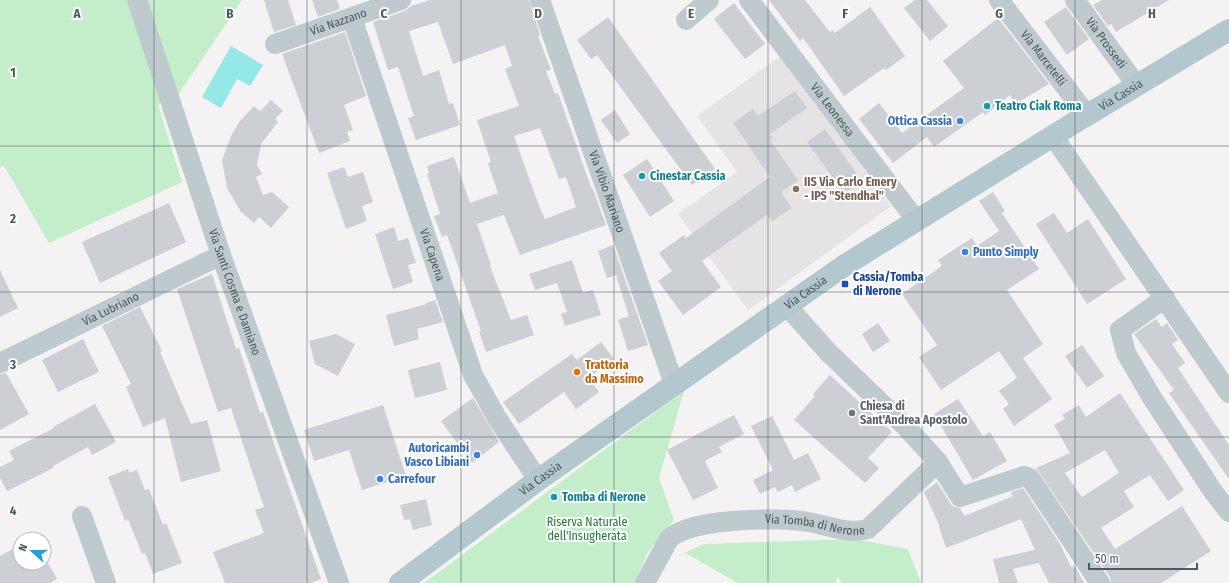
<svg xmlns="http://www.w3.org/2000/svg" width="1229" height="583" font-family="'Fira Sans Condensed',sans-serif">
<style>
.education{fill:#e5e3e4}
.green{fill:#c4eeca}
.water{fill:#94e8e5}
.building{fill:#ccd0d4;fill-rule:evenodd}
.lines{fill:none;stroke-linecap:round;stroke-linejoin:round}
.minor{stroke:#becacd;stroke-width:20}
.major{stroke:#b3c8ce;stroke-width:22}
.grid{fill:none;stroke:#4a5a5e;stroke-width:1;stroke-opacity:0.55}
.culture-dot{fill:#0f9aa8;stroke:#fff;stroke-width:1.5}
.shop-dot{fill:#3f7fe0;stroke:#fff;stroke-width:1.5}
.education-dot{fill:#8d6e63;stroke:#fff;stroke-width:1.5}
.transit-dot{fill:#1a4fb4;stroke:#fff;stroke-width:1.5}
.food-dot{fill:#e8710a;stroke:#fff;stroke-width:1.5}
.worship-dot{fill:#6b7280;stroke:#fff;stroke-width:1.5}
.labels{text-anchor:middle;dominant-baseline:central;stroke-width:4;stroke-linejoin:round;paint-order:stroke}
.street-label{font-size:12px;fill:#4a5a5e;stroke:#fff}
.culture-label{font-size:12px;font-weight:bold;fill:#0d838f;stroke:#fff;text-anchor:start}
.shop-label{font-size:12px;font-weight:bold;fill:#366cbe;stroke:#fff;text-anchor:end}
.education-label{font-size:12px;font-weight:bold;fill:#785e54;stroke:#fff;text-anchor:start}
.transit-label{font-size:12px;font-weight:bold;fill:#164399;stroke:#fff;text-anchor:start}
.food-label{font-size:12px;font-weight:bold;fill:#c56008;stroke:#fff;text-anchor:start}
.worship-label{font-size:12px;font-weight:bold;fill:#5b616d;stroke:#fff;text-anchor:start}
.park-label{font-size:12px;fill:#1d7e36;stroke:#fff}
.grid-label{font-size:13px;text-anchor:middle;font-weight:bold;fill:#4a5a5e;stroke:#fff;stroke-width:4;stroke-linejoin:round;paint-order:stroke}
</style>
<rect width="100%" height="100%" fill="#f4f2f2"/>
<path class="education" d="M782,55L891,206L748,310L678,214L737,172L697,116Z"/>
<path class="green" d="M0,0H242L178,95L158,105L182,182L49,243L4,166L0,167Z
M684,391L659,478L674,520L648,552L634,583H424Z
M855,539L908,549L921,583H842L838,577L835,583H738L685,553L703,544Z"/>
<path class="water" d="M231,46L263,65L250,86L237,79L221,108L202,97Z"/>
<path class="building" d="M264,0H288L296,25L274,32Z
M312,0H337L340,9L318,17Z
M430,0H529L540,35L538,36L551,70L546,71L555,94L558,93L591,187H592L606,225L520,255L504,215L477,224L491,265L490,266L511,320L527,315L534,335L486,352L479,331H481L447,235L442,237L434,216L440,214L427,174L429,173L427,166L454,157L470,203L498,193L488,163L491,162L477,120L519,106L505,69L512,66L505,45L453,64L438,22L409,31L423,76L439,70L449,104L453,103L460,125L416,140L408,118L414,116L398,67L388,70L373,22L405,11L411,6ZM540,128L559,179L566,177L576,207L545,219L539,206L514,136Z
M769,0H805L830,32L833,30L835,33L870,7L905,56L886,70L884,68L844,96L803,38L800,41Z
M915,0H927L948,26L930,41L904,8Z
M1102,0H1169L1116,32L1111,24L1108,26L1093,5Z
M734,3L765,44L745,59L714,19Z
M1066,7L1089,39L1067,55L1044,22Z
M608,17L715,169L692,185L597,55L591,59L577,40Z
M998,18L1049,84L1015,104L1010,95L985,115L983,112L934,147L927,137L893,163L859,119L879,103L902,133L964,88L943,61Z
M345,32L366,96L344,105L353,130L347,132L350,141L319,153L282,54Z
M795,91L807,108L770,134L773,138L770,140L798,180L781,192L792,208L772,221L767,215L702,261L721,287L683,315L658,281L672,271L659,253L684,235L686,238L770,177L733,123L753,109L758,116Z
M271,100L283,111L275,119L278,122L261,144L257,165L262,174L256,177L263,195L272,192L289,207L271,228L259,217L254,223L241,212L227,188L222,160L231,136L239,122L254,106L260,111Z
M615,110L630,134L617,143L601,120Z
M825,129L862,181L844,193L807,142Z
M647,159L674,201L650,217L623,175Z
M344,167L348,177L363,172L373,202L362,206L367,221L346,229L327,173Z
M993,192L1005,211L1002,213L1039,269L1007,290L1043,344L1023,358L1052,399L1014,426L1003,409L1009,404L999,391L1017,378L999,351L941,390L919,357L937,345L902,294L942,266L938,260L972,238L977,246L999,231L979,201Z
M169,203L186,242L100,283L82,242Z
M1054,213L1067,233L1088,219L1126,279L1087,304L1036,224Z
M394,227L398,241L408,238L416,263L408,265L413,282L393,289L375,234Z
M613,245L648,345L628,351L618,320L629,316L616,275L607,278L598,251Z
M572,260L583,293L593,290L601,315L565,326L561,314L567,312L557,283L535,290L529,274Z
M0,270L18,308L0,317Z
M212,274L236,349L239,348L260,413L263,412L321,579L311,583H225L213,552L264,533L255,510L264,507L231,408L218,412L177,289Z
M435,300L443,322L417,329L419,339L394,346L386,315L427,304L426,303Z
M140,307L162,351L160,352L191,424L207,420L221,471L181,482L165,418L143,427L126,387L131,384L102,326Z
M1156,319L1162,327L1167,323L1178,340L1172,344L1185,363L1178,368L1229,445V479L1169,393L1174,390L1134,334Z
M878,323L890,341L873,352L862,334Z
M336,334L355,344L338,376L315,364L309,341Z
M83,339L99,372L58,392L42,360Z
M601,342L614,359L589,378L599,392L576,409L564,392L519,424L503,402L572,354L577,360Z
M1082,345L1104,376L1087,388L1065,356Z
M440,362L447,390L415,398L408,370Z
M6,373L29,414L0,430V374Z
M830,375L892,432L868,458L879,468L865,483L794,420L815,396L813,394Z
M1120,393L1184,490L1168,501L1150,475L1124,491L1134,507L1101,528L1115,549L1182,506L1211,551L1161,583H1111L1110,577L1036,468L1070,453L1054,425L1065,419L1062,415L1079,405L1086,417ZM1105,450L1119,473L1082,497L1065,473Z
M473,398L499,442L472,463L441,421Z
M958,399L983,436L990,432L1007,461L973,480L934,414Z
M95,404L116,442L92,455L88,447L53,466V468L7,491L0,478V467L14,460L9,451L54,428L53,427Z
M383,405L406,476L362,490L349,450L314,461L304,430Z
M734,415L744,434L719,447L722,452L705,461L718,488L693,500L667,450Z
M772,416L794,460L808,453L821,479L795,492L792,485L778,492L775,487L760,494L753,480L773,470L751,426Z
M128,469L129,473L137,470L145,490L149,489L163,525L166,523L182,563L153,574L145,553L142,554L128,519L125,521L108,477Z
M937,482L950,503L954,507L960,508L964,516L1013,496L1011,492L1023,488L1060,544L1071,567L1075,566L1084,583H1049L1039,563L1013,569L1018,583H999L993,559L1035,550L1021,519L946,548L939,527H940L924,492Z
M426,499L432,525L413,530L410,519L404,520L400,505Z
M20,545V563H48L57,579L50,583H0V556Z"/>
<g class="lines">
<g class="minor">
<path id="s1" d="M137,0L221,255L339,583"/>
<path id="s2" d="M540,0L674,384"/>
<path id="s3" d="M749,0L916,220"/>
<path id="s4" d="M999,0L1087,115"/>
<path id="s5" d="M1075,0L1137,86"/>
<path id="s6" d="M352,18L473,375L497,418L538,480"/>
<path d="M686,20L709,0"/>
<path id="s7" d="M275,44L401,0"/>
<path d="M1053,136L1229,393"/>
<path d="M1165,298L1120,330L1126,353L1151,396L1212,490L1229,512"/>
<path id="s8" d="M0,363L221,255"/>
<path d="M938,462L960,497L1024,476L1030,478L1100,583"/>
<path d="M82,516L106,583"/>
<path id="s9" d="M645,583L669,539C689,518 779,517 808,522C827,525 849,535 868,529L938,462L905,426L828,352L787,306"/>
</g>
<path class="major" id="s10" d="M400,583L538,480L845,265L1069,126L1229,30"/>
</g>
<path class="grid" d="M154,0V583M307,0V583M461,0V583M614,0V583M768,0V583M922,0V583M1075,0V583M0,146H1229M0,292H1229M0,437H1229"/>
<g class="culture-dot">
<circle cx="987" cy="106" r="4"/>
<circle cx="642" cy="176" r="4"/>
<circle cx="554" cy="497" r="4"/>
</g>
<g class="shop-dot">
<circle cx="960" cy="121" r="4"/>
<circle cx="965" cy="252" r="4"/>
<circle cx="477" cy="455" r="4"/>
<circle cx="380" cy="479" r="4"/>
</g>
<circle class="education-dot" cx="796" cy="189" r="4"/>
<rect class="transit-dot" x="841" y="280" width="8" height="8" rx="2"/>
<circle class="food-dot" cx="577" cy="372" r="4"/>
<circle class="worship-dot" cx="852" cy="413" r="4"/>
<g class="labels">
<g class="street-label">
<text stroke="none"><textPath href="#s7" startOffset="67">Via Nazzano</textPath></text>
<text stroke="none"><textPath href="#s5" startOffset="53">Via Prossedi</textPath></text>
<text stroke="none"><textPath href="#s4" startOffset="73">Via Marcetelli</textPath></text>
<text stroke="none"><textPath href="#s10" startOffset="871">Via Cassia</textPath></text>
<text stroke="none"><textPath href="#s3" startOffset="138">Via Leonessa</textPath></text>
<text stroke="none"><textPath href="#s2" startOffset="203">Via Vibio Mariano</textPath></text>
<text stroke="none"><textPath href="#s6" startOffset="250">Via Capena</textPath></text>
<text stroke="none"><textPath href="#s1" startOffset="308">Via Santi Cosma e Damiano</textPath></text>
<text stroke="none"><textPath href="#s10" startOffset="499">Via Cassia</textPath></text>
<text stroke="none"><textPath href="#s8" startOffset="123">Via Lubriano</textPath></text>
<text stroke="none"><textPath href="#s10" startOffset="175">Via Cassia</textPath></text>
<text stroke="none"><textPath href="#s9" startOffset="200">Via Tomba di Nerone</textPath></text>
</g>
<g class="culture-label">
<text x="995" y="106">Teatro Ciak Roma</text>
<text x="650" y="176">Cinestar Cassia</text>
<text x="562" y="497">Tomba di Nerone</text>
</g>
<g class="shop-label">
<text x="952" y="121">Ottica Cassia</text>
<text x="973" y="252" text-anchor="start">Punto Simply</text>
<text x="469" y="448">Autoricambi<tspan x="469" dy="14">Vasco Libiani</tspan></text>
<text x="388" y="479" text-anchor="start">Carrefour</text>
</g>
<g class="education-label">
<text x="804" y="182">IIS Via Carlo Emery<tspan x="804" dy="14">- IPS "Stendhal"</tspan></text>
</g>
<g class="transit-label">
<text x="853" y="277">Cassia/Tomba<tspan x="853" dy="14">di Nerone</tspan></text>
</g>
<g class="food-label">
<text x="585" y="365">Trattoria<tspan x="585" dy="14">da Massimo</tspan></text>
</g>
<g class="worship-label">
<text x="860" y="406">Chiesa di<tspan x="860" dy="14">Sant'Andrea Apostolo</tspan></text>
</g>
<g class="park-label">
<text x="587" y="522">Riserva Naturale<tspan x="587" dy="14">dell'Insugherata</tspan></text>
</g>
</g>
<g class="grid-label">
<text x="77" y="18">A</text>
<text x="230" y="18">B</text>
<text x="384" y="18">C</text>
<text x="538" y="18">D</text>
<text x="691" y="18">E</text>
<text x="845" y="18">F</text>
<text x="999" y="18">G</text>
<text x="1152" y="18">H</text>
<text x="13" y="77">1</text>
<text x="13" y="223">2</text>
<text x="13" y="369">3</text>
<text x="13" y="515">4</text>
</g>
<g transform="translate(32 551) rotate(291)"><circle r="19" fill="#ffffff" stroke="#b7bdbf"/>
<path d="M0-3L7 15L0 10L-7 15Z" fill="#24a0db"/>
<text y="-6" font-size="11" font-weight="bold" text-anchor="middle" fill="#4a5a5e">N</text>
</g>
<path d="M1089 563v6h108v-6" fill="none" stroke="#4a5a5e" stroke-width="2"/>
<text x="1095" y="563" font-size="12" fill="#4a5a5e" stroke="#ffffff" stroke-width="3" paint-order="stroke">50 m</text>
</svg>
